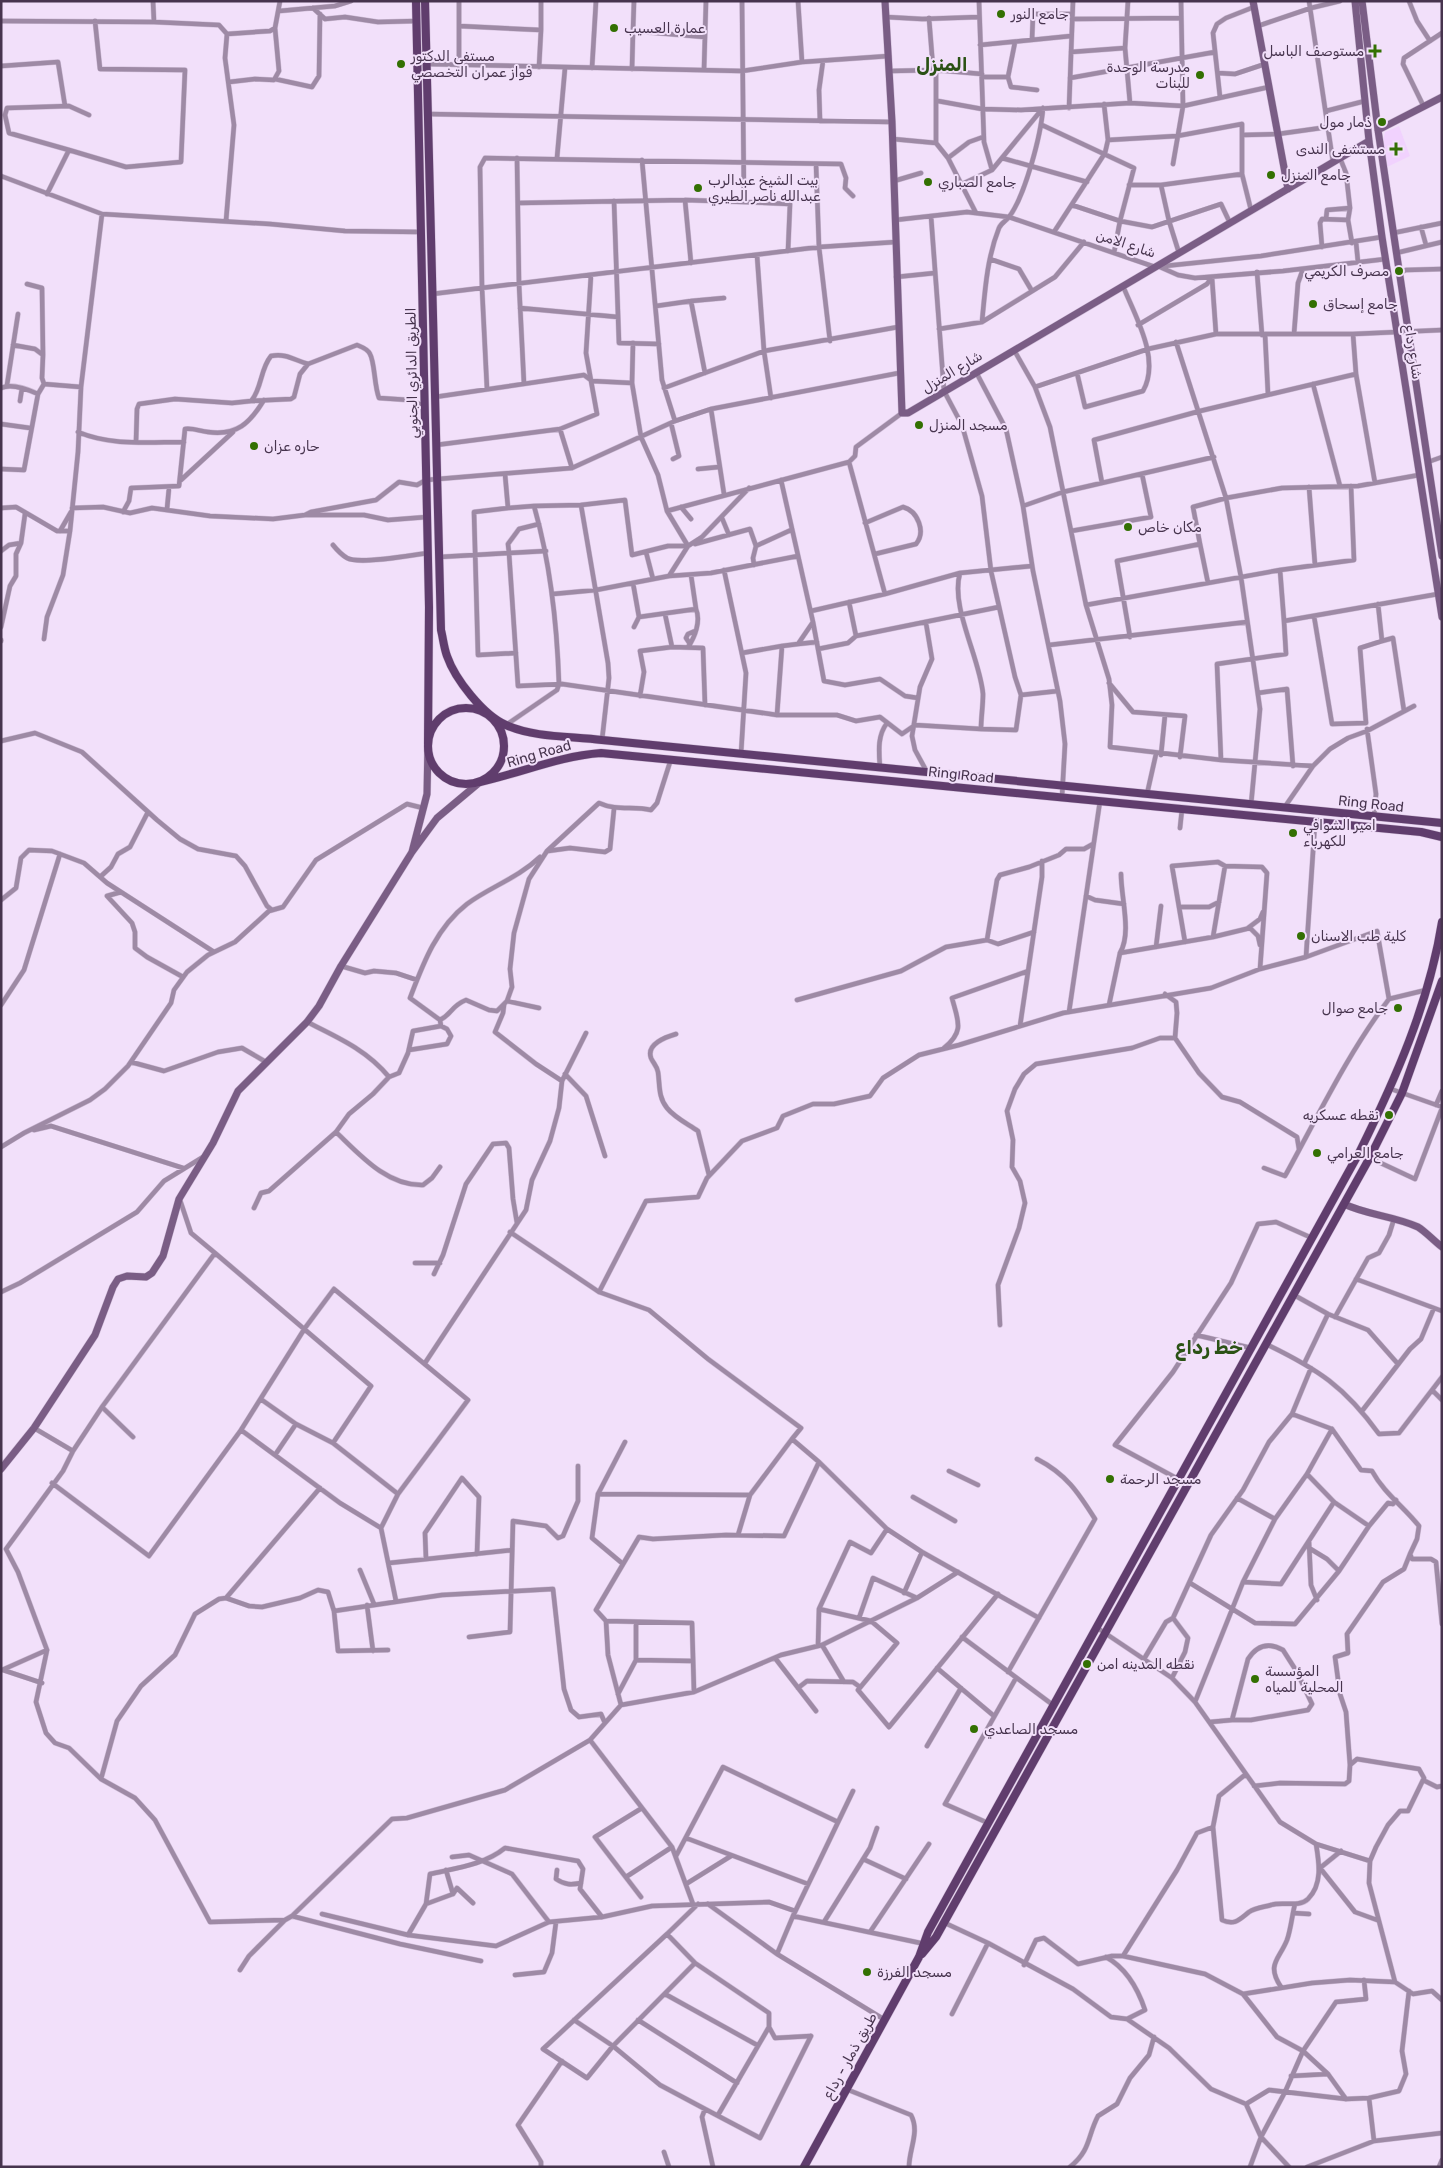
<svg xmlns="http://www.w3.org/2000/svg" width="1443" height="2168" font-family="Rubik,Vazirmatn,sans-serif">
<style>
.built{fill:#f1d2fe}
.lines{fill:none;stroke-linecap:round;stroke-linejoin:round}
.street-casing{stroke:#d0bed8;stroke-width:5.5}
.secondary-casing{stroke:#d0bed8;stroke-width:8}
.primary-casing{stroke:#d0bed8;stroke-width:9}
.street{stroke:#9e8aa5;stroke-width:4.5}
.secondary{stroke:#7a5d85;stroke-width:7}
.primary{stroke:#603d6d;stroke-width:8}
.poi-dot{fill:#337002;stroke:#f2e0fa;stroke-width:2}
.labels{text-anchor:middle;dominant-baseline:central;stroke-width:4;stroke-linejoin:round;paint-order:stroke}
.poi-label{font-size:14px;fill:#47344e;stroke:#f2e0fa;text-anchor:start}
.street-label{font-size:14px;fill:#47344e;stroke:#f2e0fa}
.district-label{font-size:19px;font-weight:bold;fill:#2b5215;stroke:#f2e0fa}
</style>
<rect width="100%" height="100%" fill="#f2e0fa"/>
<path class="built" d="M1399,126L1410,156L1387,167L1383,141L1385,132Z"/>
<g class="lines">
<g class="street-casing">
<path id="street" d="M459,1V66
M541,1V30
M634,1L633,31L705,37
M798,1L802,62L889,56
M979,1L984,142L992,170
M1128,1L1125,48L1130,103
M1309,1L1333,162
M1409,1L1417,21L1430,41
M313,8L325,19L345,17L378,22L417,21
M279,11L335,6L351,1
M886,17L922,19L979,17
M929,18L933,68L936,70V143L948,158L976,213
M1072,19L1181,18
M1,21L154,22L153,1
M154,22L219,25L227,34L225,58L234,125L226,221
M459,26L541,30L539,67
M1258,26L1311,8L1340,1
M227,34L270,31L275,28L280,1
M1032,40L1033,14H1072
M980,45L1071,36
M1071,52L1125,48
M426,64L742,71L802,62
M1,66L58,62L65,106
M592,68L596,1
M632,69L633,31
M704,70L706,1
M890,71L936,70L982,74
M1218,73L1235,74L1265,64
M982,77H1008L1015,42
M1008,77L1011,87L1037,90
M1070,78L1215,52
M275,79L312,87L319,76L320,14
M229,82L255,79L274,80L279,71L275,28
M1220,97L1213,33L1217,24L1226,18L1254,7
M938,101L982,109L1021,110L1130,103L1183,106L1269,87
M1423,105L1403,64L1404,58L1442,33
M1069,108L1073,1
M1326,111L1365,101
M427,114L892,122
M820,121L819,90L823,61
M1042,125L1134,168L1120,221L1152,227L1221,204L1230,223
M1242,135L1278,134L1328,127
M893,139L936,143
M1108,140L1177,136L1242,124V174
M69,150L126,167L181,162L185,70L100,69L95,21
M517,158L519,284L524,384
M557,158L565,68
M948,158L969,142L983,137
M1002,158L1087,182
M1340,158L1346,173L1350,208
M642,160L662,380L675,421
M816,164L819,247L830,341
M1173,164L1183,106L1181,1
M1,176L102,214L270,224L345,231L421,232
M894,181L921,173
M960,185L992,170L1043,108
M1129,185H1161L1242,174L1251,210
M1161,185L1169,221L1179,253
M47,194L69,150L9,133L5,115L7,108L69,106L89,115
M685,200L744,202L742,1
M614,201L619,343L659,344
M744,202L790,204L788,251
M518,203L685,200L691,263
M1072,205L1120,221L1114,253
M931,216L944,391L962,425L982,496L991,571L1015,677L1021,695L1058,691
M1326,219L1327,210L1350,208L1348,220L1352,243
M895,220L967,212L1009,217L1155,267L1261,256L1382,237
M1421,227L1426,245
M1054,232L1105,153L1108,140L1104,104
M1393,233L1442,223
M1356,242L1358,262
M1322,247L1320,223L1322,219L1348,220
M1396,253L1442,242
M757,255L764,351L771,398
M990,259L1019,269L1032,291
M1160,267L1178,275L1195,278L1283,271L1386,259
M1257,272L1262,335
M1399,273L1406,270L1442,269
M896,277L935,273
M1212,278L1216,334
M27,284L42,288L43,355
M432,294L819,247L896,242
M656,306L691,301
M520,308L618,317
M982,322C985,290 987,258 999,228C1001,223 1006,221 1009,217C1025,196 1041,135 1043,108
M1138,325L1207,284L1212,277
M939,329L982,322L1055,277L1084,242
M1265,334L1268,394
M1294,334L1298,283L1303,269
M1353,334L1356,374L1375,483
M1176,342L1226,498L1241,577L1260,709L1251,805
M13,345L35,349L43,355L42,378L44,384
M1014,350L1035,387L1050,427L1086,605L1109,679L1112,705L1110,747L1221,760L1217,664L1286,654L1284,621
M976,372L1006,429L1023,506L1033,571L1060,701L1065,744L1062,797
M705,373L691,301L724,298
M1077,373L1085,407L1143,391C1161,359 1135,316 1123,286
M1313,384L1340,486
M7,385L18,314
M1035,387L1148,349L1216,334H1353L1442,330
M1,388C12,383 27,389 38,394
M664,388L764,351L898,327
M487,389L482,288L480,167L485,158L841,164L846,178L845,188L853,196
M435,397L584,375L592,381L632,383L633,343
M20,401L22,388
M251,401L291,399L294,397L300,374L308,364
M711,409L724,494
M671,423L679,456L673,459
M1,424L30,428
M560,429L572,468
M78,432C111,446 148,442 184,442
M136,442L137,409L139,404L175,399L232,403L251,401C262,389 260,369 271,356C286,353 294,360 308,364L357,345C362,347 368,349 370,354C375,363 374,385 379,398L409,400L425,406
M436,445L560,429L597,414L586,353L591,275
M849,462L885,594
M1428,462L1442,457
M1,469L24,470L38,394L44,384L81,387
M698,469L719,467
M505,474L508,508L474,512L478,655L516,653
M181,480L233,432
M1102,483L1094,440L1200,411L1356,374
M1309,487L1315,565
M581,505L625,500L632,555L668,546H688L667,511L658,475L641,437L632,383
M534,506L581,505L608,663L609,678L602,740
M1023,506L1063,492L1214,457
M681,507L691,519
M1,508L16,507L57,531H70
M72,508L103,507L130,513L152,508L210,516L273,519L305,515H364L388,520L427,517
M167,509L169,488
M667,511L849,462L855,456L856,447L902,413
M123,512L129,501L131,488L179,486L185,429C194,428 199,431 208,432C237,436 250,423 264,400
M305,515L311,512L376,500L399,482L417,485L426,480L572,468L675,421L711,409L899,373
M722,518L729,535
M865,523L903,507C918,511 926,532 916,544L875,554
M539,524L519,529L508,544L509,553L546,551
M60,531L71,512
M1071,531L1151,517L1142,474
M695,544L750,529L756,546L791,530
M1200,544L1193,507L1226,498L1282,488L1358,486L1419,475
M333,545C337,550 342,555 347,558C359,565 411,555 428,553
M1,551L9,545L21,543
M646,552L653,579
M439,557L509,553L518,686L562,684L777,715H837L856,721L880,717L902,734L915,725L981,729C981,718 983,706 983,694C980,658 950,607 960,573
M754,565L753,558L756,546
M724,570L746,673L741,754
M1280,570L1284,621L1438,594
M669,576L688,546L702,537L749,488
M633,583L639,617L696,609L691,575
M553,594L596,590L669,576L711,573L798,556
M1086,605L1280,570L1354,560L1351,486
M811,611L885,594L960,573L1032,566
M665,614L672,647L703,648L705,705
M1314,616L1332,724L1366,723L1360,648L1382,641L1378,604
M813,622L824,681L845,685L880,679L905,696L918,698
M926,623L932,659L920,687L912,736L915,750L927,772
M1,627L10,586L16,576V554L21,543L25,514
M634,627L639,617
M856,636L999,607
M1130,637L1117,561L1200,544L1208,583
M44,639L47,617L63,575L70,531L78,452L81,387L102,214
M1,640V641
M1382,641L1393,638L1404,711
M690,644L686,638L688,634L695,631
M798,644L817,642
M1049,645L1247,622
M688,647C695,637 701,621 696,609
M818,649L848,643L856,636L849,602
M742,653L782,646
M1109,683L1133,712L1185,716L1180,757
M1258,693L1287,689L1293,766
M640,696L644,672L640,651L672,647
M777,715L782,646L798,644L813,622L781,480
M506,725L557,690L559,684C557,623 551,565 534,506L508,508
M981,729L1016,730L1021,695
M1367,729L1376,794L1374,817
M1,741L35,733L82,752L157,820L180,839L198,849L236,856L245,866L267,906L272,910
M1161,755L1165,715
M1221,760L1313,766L1284,808
M1313,766L1330,749L1348,738L1367,731L1414,706
M880,768C879,752 877,736 887,723
M1147,794L1156,754
M1180,828L1182,809
M548,851L570,848L605,852L610,849L614,809
M1121,874C1121,898 1132,933 1120,953L1213,937L1225,866L1262,867L1267,873L1260,969
M100,877L111,867L118,854L130,847L148,812
M121,892L107,896L132,923L135,932V948L147,957L183,977
M1086,896L1095,900L1124,904
M1,900L16,888L21,858L29,850L52,851L84,863L107,883L214,952
M1179,907H1209L1219,902
M1248,928L1260,919L1263,912
M1213,937L1250,928L1258,936L1260,945
M987,940L997,880L1000,875L1029,867L1059,855L1066,849H1084L1093,844
M1185,942L1172,866L1218,862L1225,866
M1156,947L1161,906
M1306,957L1377,931L1389,999L1426,990
M341,966L365,973L374,971L396,973L417,980
M1165,994L1176,1002L1177,1013L1175,1038L1199,1073L1222,1097L1240,1102L1297,1137L1299,1149
M797,1000L901,971L946,947L987,940L998,944L1034,932
M507,1001L512,987L510,969L514,933L529,879L547,851L599,803C616,811 633,806 651,810L657,803L671,759
M1,1005L24,970L60,854
M504,1005L503,1013L495,1032L536,1064L562,1081
M1109,1005L1120,953
M1069,1012L1100,801
M440,1020C452,1014 451,1006 466,1000L489,1010L497,1011L507,1001L539,1008
M1020,1026L1042,877V861
M676,1034C666,1037 646,1044 651,1058C653,1063 657,1066 658,1072C660,1085 658,1097 667,1108C675,1118 688,1124 698,1131L709,1175
M944,1048C965,1031 958,1021 952,998L1028,971
M409,1050L447,1044L451,1036L447,1029L441,1026
M131,1062L164,1071L218,1052L242,1048L266,1062
M565,1074L586,1096L605,1156
M389,1077L399,1073L408,1053L413,1031L441,1026L440,1020L410,998C423,964 436,928 467,904C490,887 518,878 540,857
M1391,1089L1442,1107
M1436,1105L1442,1091
M34,1130L51,1126L183,1168
M336,1132C360,1155 387,1186 423,1185L432,1178L440,1167
M1,1147L24,1133L90,1100L105,1089L128,1066L171,1003L174,990L187,972L208,955L235,942L269,911L283,907L316,860L407,804L423,808
M1370,1158L1415,1179L1442,1108
M1264,1168L1285,1176C1318,1116 1348,1053 1389,999
M254,1208L261,1193L269,1191L336,1132L349,1114L373,1094L389,1077C367,1050 337,1037 307,1022
M510,1232L599,1292L649,1310L708,1359L801,1428L792,1439
M215,1253L371,1386L333,1443
M415,1263H440
M434,1274L443,1255L466,1184L493,1144L506,1143L509,1148L513,1199L517,1223
M1356,1279L1434,1308
M1,1292L20,1283L137,1212L164,1181L203,1157
M599,1292L646,1201L698,1197L707,1178L742,1141L777,1128L783,1116L813,1104H834L870,1096L883,1078L919,1055L959,1045L1063,1013L1211,988L1260,969L1306,957L1315,822
M1294,1295L1328,1314L1368,1330L1398,1364
M1335,1317L1368,1258L1379,1253L1389,1235L1394,1219
M1000,1325L998,1285L1019,1228L1025,1203L1020,1181L1012,1167L1013,1140L1007,1111L1015,1089L1024,1074L1036,1064L1132,1048L1160,1038H1175
M1196,1335L1251,1348
M1266,1344C1318,1369 1345,1387 1379,1434L1399,1433L1442,1377
M425,1363L526,1210L532,1180L550,1141L559,1108L562,1081L586,1033
M1304,1364L1328,1314
M1432,1390L1442,1400
M262,1400L296,1424L275,1455
M102,1407L133,1437
M1362,1411L1410,1349L1421,1339L1434,1308L1442,1311
M296,1424L333,1443L398,1494
M34,1428L73,1451L63,1471L6,1549L18,1572L47,1650L36,1702L46,1733L55,1743L69,1748L101,1779L135,1798L155,1820L210,1922L285,1920L292,1916L392,1819L407,1818L505,1790L590,1740L621,1705L694,1692L781,1655L822,1645L917,1598L958,1572
M1332,1429L1361,1470L1372,1471C1384,1493 1404,1507 1419,1526L1417,1539L1410,1554L1412,1559H1431L1436,1562L1442,1624
M73,1451L102,1407L215,1253L191,1233L180,1200
M949,1471L978,1485
M1307,1474L1334,1502L1369,1526
M1178,1479L1115,1445L1173,1372L1231,1283L1258,1224L1276,1222L1312,1238
M52,1483L149,1556L241,1430
M598,1494L750,1495
M913,1497L955,1521
M1237,1498L1275,1519
M381,1528L340,1503L241,1430L305,1328L334,1289L468,1400L398,1494L381,1528L396,1601
M738,1535L750,1495L792,1439L819,1462L887,1529L922,1552L1039,1618
M1309,1542L1311,1585L1317,1600
M1309,1548L1327,1559L1339,1571
M426,1559L425,1533L462,1478L479,1497L477,1554
M389,1563L512,1550
M623,1564L592,1538L598,1494L625,1442
M360,1570L374,1604
M1243,1582L1281,1584L1334,1502
M1190,1583L1255,1623L1295,1624L1339,1571L1369,1526L1388,1503L1393,1504L1396,1500
M904,1593L922,1552
M226,1598L320,1488
M367,1605L373,1651
M819,1609L871,1621L897,1643L858,1690L889,1727L998,1594
M334,1611L442,1595L553,1589L564,1689L571,1710L579,1717L601,1714L605,1723
M859,1618L873,1578L917,1598
M606,1621L692,1623L694,1692
M1096,1627L1172,1678L1195,1702L1280,1822L1316,1844L1370,1861
M469,1637L510,1632L513,1521L546,1526L558,1538L563,1536L578,1501V1466
M962,1637L1053,1705
M822,1645L844,1682
M818,1646L819,1609L850,1542L871,1553L887,1529
M775,1658L816,1711
M1144,1659L1166,1622L1173,1618
M636,1660L693,1661
M937,1668L994,1716
M2,1670L47,1650
M3,1670L42,1683
M1008,1672L1095,1519C1078,1492 1066,1474 1037,1459
M1172,1678L1185,1652L1188,1638L1173,1618L1211,1535L1243,1490L1269,1442L1292,1414L1311,1368
M798,1688L807,1681L853,1682L860,1687
M618,1694L636,1660V1623
M1195,1702L1243,1582L1275,1519L1307,1474L1332,1429L1292,1414
M621,1705L608,1655L606,1621L596,1610L639,1537L653,1539L726,1535L784,1536L819,1462
M1210,1722L1232,1720L1248,1659C1257,1645 1269,1642 1283,1650L1297,1672L1312,1704L1308,1710L1251,1720H1232
M590,1740L672,1847L693,1904
M927,1746L961,1688
M1350,1765L1346,1712L1340,1694L1335,1657L1348,1653L1347,1634L1383,1582L1404,1569L1410,1554
M1246,1774L1219,1796L1213,1827L1222,1920C1235,1926 1240,1919 1249,1912C1255,1908 1264,1907 1271,1905C1282,1901 1299,1908 1308,1899C1323,1884 1319,1862 1316,1844
M101,1779L117,1721L141,1686L175,1655L195,1614L219,1599L226,1598L249,1606L262,1607L300,1598L318,1590L328,1592L334,1611L338,1651L388,1650
M1423,1780L1437,1787L1442,1786
M1254,1786L1280,1783L1345,1784L1349,1781L1350,1765L1357,1759L1419,1769L1424,1778L1408,1811H1400L1388,1825L1376,1847L1370,1861L1369,1883L1395,1982L1413,1994L1432,1991L1442,2000
M853,1791L793,1916L925,1944
M988,1823L945,1804L1016,1678
M686,1838L808,1884
M1341,1851L1320,1868L1355,1912L1377,1920
M676,1856L723,1767L838,1822
M452,1857L469,1855L512,1874L549,1922
M863,1859L906,1879
M557,1870L556,1879C565,1885 571,1885 581,1883
M626,1877L672,1847
M686,1884L731,1856
M453,1894L457,1888L473,1903
M641,1897L595,1837L642,1808
M426,1904L453,1894L446,1870
M698,1904L667,1934L695,1963L769,2013V2027L718,2115
M708,1904L777,1954L885,2020
M1293,1913L1309,1914
M322,1914L408,1935L496,1946L549,1922L602,1917L652,1906L769,1902L795,1911
M292,1916L400,1944L481,1961
M824,1922L870,1848L877,1828
M945,1923L988,1943L1073,1989L1111,2017L1127,2019L1169,2048L1211,2089L1246,2104L1261,2137L1250,2167
M870,1932L929,1844
M667,1934L543,2049L587,2078L613,2046L695,1963
M408,1935L426,1904L430,1874C456,1868 484,1865 505,1848L578,1861L583,1869L580,1889L602,1917
M777,1954L793,1916
M1123,1956L1177,1870L1197,1833L1213,1827
M1106,1957C1126,1968 1138,1989 1145,2010L1127,2019
M1024,1965L1036,1940L1044,1938L1078,1964L1112,1956H1123L1205,1974L1243,1994L1312,1983L1350,1980L1395,1982
M240,1970L249,1956L285,1920
M515,1975L544,1972L552,1953L556,1922
M1281,1987C1266,1964 1279,1960 1287,1940C1291,1929 1292,1915 1295,1904
M665,1994L757,2045
M1243,1994L1277,2037L1303,2051L1328,2074L1346,2099
M952,2014L988,1943
M574,2020L613,2046L660,2085L705,2109
M638,2020L737,2083
M769,2027L775,2038L811,2036
M1291,2076L1328,2074
M846,2089L911,2115C920,2132 909,2149 909,2167
M1246,2104L1269,2090L1346,2099L1369,2098
M1374,2141L1369,2098L1399,2091L1406,2074L1402,2051L1409,1991
M664,2152L669,2167
M541,2167V2162L518,2125L562,2061
M713,2167L702,2117L705,2109L760,2138L811,2036
M1070,2167C1091,2150 1087,2137 1098,2116L1117,2104L1130,2078L1149,2055L1154,2037
M1289,2167L1261,2137L1285,2092L1303,2051L1336,2002L1366,1999L1364,1980
M1307,2167L1374,2141L1442,2133
M1439,2167L1442,2160"/>
</g>
<g class="secondary-casing">
<path id="secondary" d="M885,1L892,122L902,413H908L1369,141
M1253,1L1288,189
M1355,1L1369,141L1382,237L1442,617
M1362,1L1378,130L1442,556
M1378,130L1442,97
M428,744L427,794L412,852L437,818L480,782
M1344,1204C1367,1215 1394,1216 1418,1227C1426,1232 1434,1241 1442,1247
M1,1469L34,1428L95,1335L113,1287L118,1279L127,1276L146,1277L152,1273L163,1256L179,1199L213,1143L238,1091L307,1022L319,1006L341,966L412,852"/>
</g>
<g class="primary-casing">
<path id="primary" d="M416,1L429,607L428,744
M425,1L441,630C443,638 444,648 447,656C455,679 483,715 506,725C535,738 572,736 602,740L1442,823
M428 746a38 38 0 1 1 76 0a38 38 0 1 1-76 0Z
M480,782C521,773 559,756 601,753L1421,832L1442,837
M922,1954L936,1937L1369,1159L1402,1093L1442,981
M804,2167L919,1957L928,1932L1359,1153C1395,1080 1429,1004 1442,922"/>
</g>
<use href="#street" class="street"/>
<use href="#secondary" class="secondary"/>
<use href="#primary" class="primary"/>
</g>
<g class="poi-dot">
<circle cx="1001" cy="14" r="5"/>
<circle cx="614" cy="28" r="5"/>
<path d="M1372.5 43.5h5v5h5v5h-5v5h-5v-5h-5v-5h5z"/>
<circle cx="401" cy="64" r="5"/>
<circle cx="1200" cy="75" r="5"/>
<circle cx="1382" cy="122" r="5"/>
<path d="M1393.5 141.5h5v5h5v5h-5v5h-5v-5h-5v-5h5z"/>
<circle cx="1271" cy="175" r="5"/>
<circle cx="928" cy="182" r="5"/>
<circle cx="698" cy="188" r="5"/>
<circle cx="1399" cy="271" r="5"/>
<circle cx="1313" cy="304" r="5"/>
<circle cx="919" cy="425" r="5"/>
<circle cx="254" cy="446" r="5"/>
<circle cx="1128" cy="527" r="5"/>
<circle cx="1293" cy="833" r="5"/>
<circle cx="1301" cy="936" r="5"/>
<circle cx="1398" cy="1008" r="5"/>
<circle cx="1389" cy="1115" r="5"/>
<circle cx="1317" cy="1153" r="5"/>
<circle cx="1110" cy="1479" r="5"/>
<circle cx="1087" cy="1664" r="5"/>
<circle cx="1255" cy="1679" r="5"/>
<circle cx="974" cy="1729" r="5"/>
<circle cx="867" cy="1972" r="5"/>
</g>
<g class="labels">
<g class="poi-label">
<text x="1011" y="14">جامع النور</text>
<text x="624" y="28">عمارة العسيب</text>
<text x="1364" y="51" text-anchor="end">مستوصف الباسل</text>
<text x="411" y="56">مستفى الدكتور<tspan x="411" dy="16">فواز عمران التخصصي</tspan></text>
<text x="1190" y="67" text-anchor="end">مدرسة الوحدة<tspan x="1190" dy="16">للبنات</tspan></text>
<text x="1372" y="122" text-anchor="end">ذمار مول</text>
<text x="1385" y="149" text-anchor="end">مستشفى الندى</text>
<text x="1281" y="175">جامع المنزل</text>
<text x="708" y="180">بيت الشيخ عبدالرب<tspan x="708" dy="16">عبدالله ناصر الطيري</tspan></text>
<text x="938" y="182">جامع الصباري</text>
<text x="1389" y="271" text-anchor="end">مصرف الكريمي</text>
<text x="1323" y="304">جامع إسحاق</text>
<text x="929" y="425">مسجد المنزل</text>
<text x="264" y="446">حاره عزان</text>
<text x="1138" y="527">مكان خاص</text>
<text x="1303" y="825">امير الشوافي<tspan x="1303" dy="16">للكهرباء</tspan></text>
<text x="1311" y="936">كلية طب الاسنان</text>
<text x="1388" y="1008" text-anchor="end">جامع صوال</text>
<text x="1379" y="1115" text-anchor="end">نقطه عسكريه</text>
<text x="1327" y="1153">جامع العرامي</text>
<text x="1120" y="1479">مسجد الرحمة</text>
<text x="1097" y="1664">نقطه المدينه امن</text>
<text x="1265" y="1671">المؤسسة<tspan x="1265" dy="16">المحلية للمياه</tspan></text>
<text x="984" y="1729">مسجد الصاعدي</text>
<text x="877" y="1972">مسجد الفرزة</text>
</g>
<g class="street-label">
<text transform="translate(1126 244) rotate(18)">شارع الامن</text>
<text transform="translate(1413 352) rotate(81)">شارع رداع</text>
<text transform="translate(952 372) rotate(-31)">شارع المنزل</text>
<text transform="translate(412 373) rotate(-91)">الطريق الدائري الجنوبي</text>
<text transform="translate(539 754) rotate(-16)">Ring Road</text>
<text transform="translate(961 775) rotate(6)">Ring Road</text>
<text transform="translate(1371 804) rotate(6)">Ring Road</text>
<text transform="translate(850 2056) rotate(-61)">طريق ذمار - رداع</text>
</g>
<g class="district-label">
<text x="942" y="64">المنزل</text>
<text x="1209" y="1347">خط رداع</text>
</g>
</g>
<rect width="1443" height="2168" fill="none" stroke="#47344e" stroke-width="5"/>
</svg>
